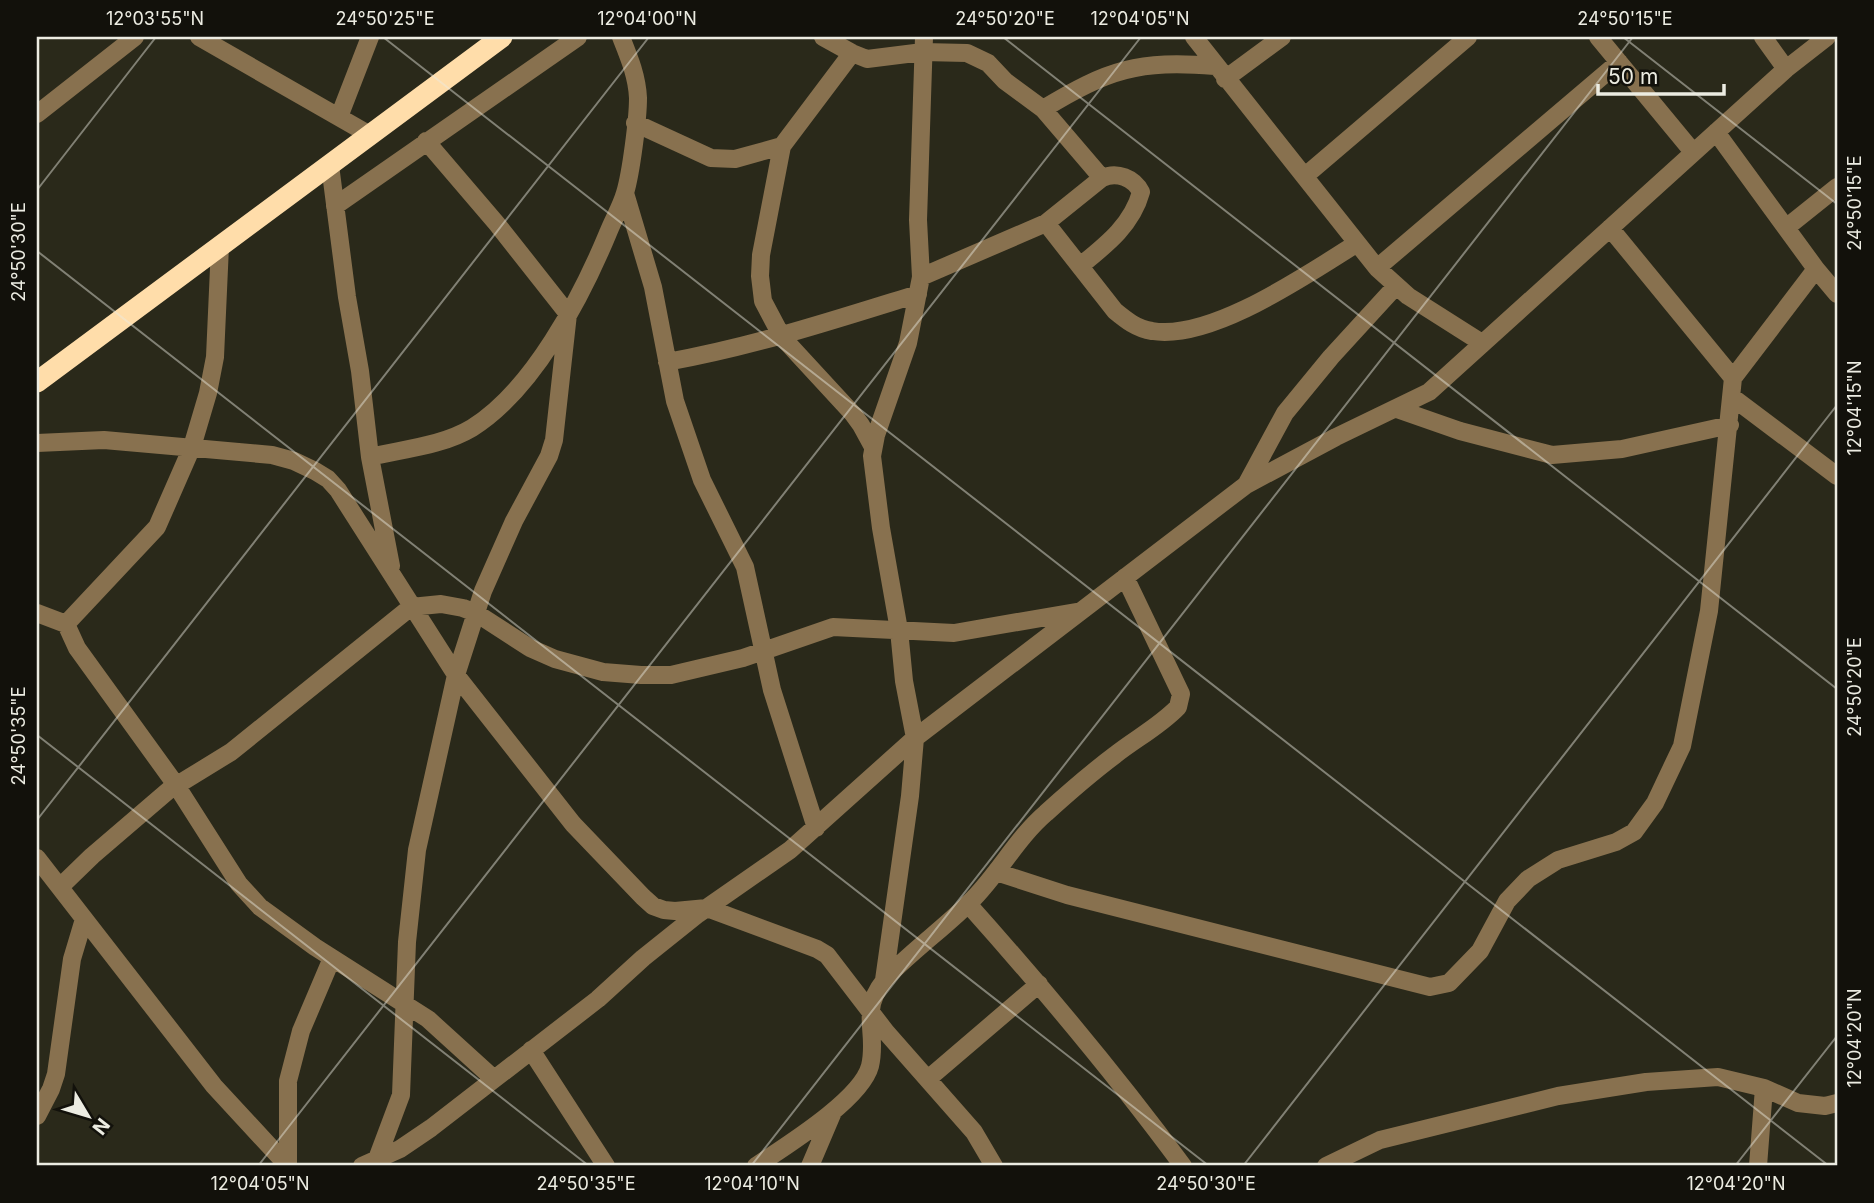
<svg xmlns="http://www.w3.org/2000/svg" width="1874" height="1203" font-family="Inter,sans-serif">
<style>
.lines{fill:none;stroke-linecap:round;stroke-linejoin:round}
.minor{stroke:#88714f;stroke-width:18}
.highway{stroke:#fda;stroke-width:21}
.ticks{fill:none;stroke:#ecece2;stroke-width:2;stroke-opacity:0.45}
.neatline{fill:none;stroke:#ecece2;stroke-width:2.5}
.ticks-label{font-size:18px;text-anchor:middle;fill:#ecece2}
</style>
<rect width="100%" height="100%" fill="#2a291a"/>
<g class="lines">
<path class="minor" d="M199,37L370,135
M823,37L852,53L867,59L923,52L967,53L988,63L1005,81L1043,109L1102,178
M1194,37L1377,268L1408,296L1482,343
M1598,37L1693,152
M1763,37L1786,69
M852,53L782,146L761,255L760,276L763,301L782,337L853,414L861,425L873,447
M1225,79L1282,37
M1043,109C1109,69 1138,60 1215,66
M37,114L135,37
M339,117L370,37
M635,123L711,158L735,159L782,146
M1716,132L1816,269L1837,294
M330,165L347,297L360,371L370,457L391,566
M1305,176L1468,37
M625,193L653,287L675,401L702,480L745,567L772,690L816,828
M335,206L578,37
M1046,223L1115,311C1126,320 1137,329 1152,331C1211,341 1306,275 1356,244
M1787,227L1837,187
M1610,228L1733,378
M1377,268L1619,62
M921,277L1046,223L1102,178C1117,171 1134,178 1141,192C1132,225 1106,245 1080,266
M667,362C755,346 834,320 918,294
M1732,397L1837,476
M1397,409L1460,431L1552,455L1622,449L1730,425
M37,443L104,440L272,455L294,461L315,471L328,479L338,490L456,675L573,824L643,897L653,906L664,910L675,911L707,908L817,949L827,955L886,1032L974,1132L994,1166
M370,457C403,449 442,446 472,428C533,390 581,298 608,233C613,220 621,207 625,193C631,173 638,119 638,98C637,76 629,57 621,37
M1246,485L1285,413L1331,357L1396,286
M37,613L66,624L77,648L176,785L239,884L260,907L315,947L428,1019L494,1079
M66,624L157,527L192,447L208,393L215,357L220,246
M37,858L214,1086L288,1166
M996,872L1067,895L1430,987L1449,983L1480,951L1507,901L1528,879L1558,860L1616,842L1634,832L1655,803L1682,746L1709,611L1733,378L1816,269
M60,887L92,856L169,790L231,752L411,607L441,604L463,608L476,613L530,648L555,659L603,672L641,675H671L743,658L833,627L954,633L1076,612
M968,904C1043,988 1116,1075 1183,1166
M884,980L910,796L915,738L904,681L899,630L881,528L872,456L876,435L908,343L921,277L918,220L924,37
M531,1050L606,1166
M929,1078L1039,984
M37,1116L51,1089L56,1074L72,959L84,919
M377,1159L401,1095L407,942L417,850L456,675L483,591L514,521L549,456L554,440L568,314L497,224L426,141
M288,1166V1081L301,1031L332,958
M362,1166L400,1149L431,1128L598,999L643,958L698,914L790,850L915,738L1246,485L1336,437L1429,392L1786,69L1827,37
M756,1166C784,1147 861,1100 870,1066C879,1028 855,1009 892,972C918,946 949,924 974,898C1000,871 1018,837 1046,813C1068,793 1091,773 1115,755C1135,739 1160,726 1178,707L1181,694L1125,577
M810,1166L833,1112
M1326,1166L1380,1140L1558,1096L1646,1082L1718,1077L1764,1088L1798,1103L1825,1106L1837,1103
M1758,1166L1764,1088"/>
<path class="highway" d="M37,382L502,37"/>
</g>
<path class="ticks" d="M383,37L1829,1166M1003,37L1837,689M1623,37L1837,204M37,190L156,37M37,251L1209,1166M37,735L589,1166M37,820L649,37M258,1166L1141,37M751,1166L1633,37M1243,1166L1837,405M1735,1166L1837,1036"/>
<rect width="1874" height="1203" fill="none" stroke="#12110b" stroke-width="77"/>
<g transform="translate(88 1116) rotate(128)" stroke="#12110b" stroke-width="5" paint-order="stroke">
<path d="M0-5L12 26L0 18L-12 26Z" fill="#ecece2"/>
<text y="-10" font-size="19" font-weight="bold" text-anchor="middle" fill="#ecece2">N</text>
</g>
<path d="M1598 84v10h126v-10" fill="none" stroke="#ecece2" stroke-width="3.5"/>
<text x="1608" y="84" font-size="21" fill="#ecece2" stroke="#12110b" stroke-width="5" paint-order="stroke">50 m</text>
<rect x="38" y="38" width="1798" height="1126" class="neatline"/>
<g class="ticks-label">
<text x="155" y="25">12°03'55"N</text>
<text x="385" y="25">24°50'25"E</text>
<text x="647" y="25">12°04'00"N</text>
<text x="1005" y="25">24°50'20"E</text>
<text x="1140" y="25">12°04'05"N</text>
<text x="1625" y="25">24°50'15"E</text>
<text transform="translate(1855 203) rotate(-90)" y="6">24°50'15"E</text>
<text transform="translate(19 252) rotate(-90)" y="6">24°50'30"E</text>
<text transform="translate(1855 408) rotate(-90)" y="6">12°04'15"N</text>
<text transform="translate(1855 687) rotate(-90)" y="6">24°50'20"E</text>
<text transform="translate(19 736) rotate(-90)" y="6">24°50'35"E</text>
<text transform="translate(1855 1038) rotate(-90)" y="6">12°04'20"N</text>
<text x="260" y="1190">12°04'05"N</text>
<text x="586" y="1190">24°50'35"E</text>
<text x="752" y="1190">12°04'10"N</text>
<text x="1206" y="1190">24°50'30"E</text>
<text x="1736" y="1190">12°04'20"N</text>
</g>
</svg>
